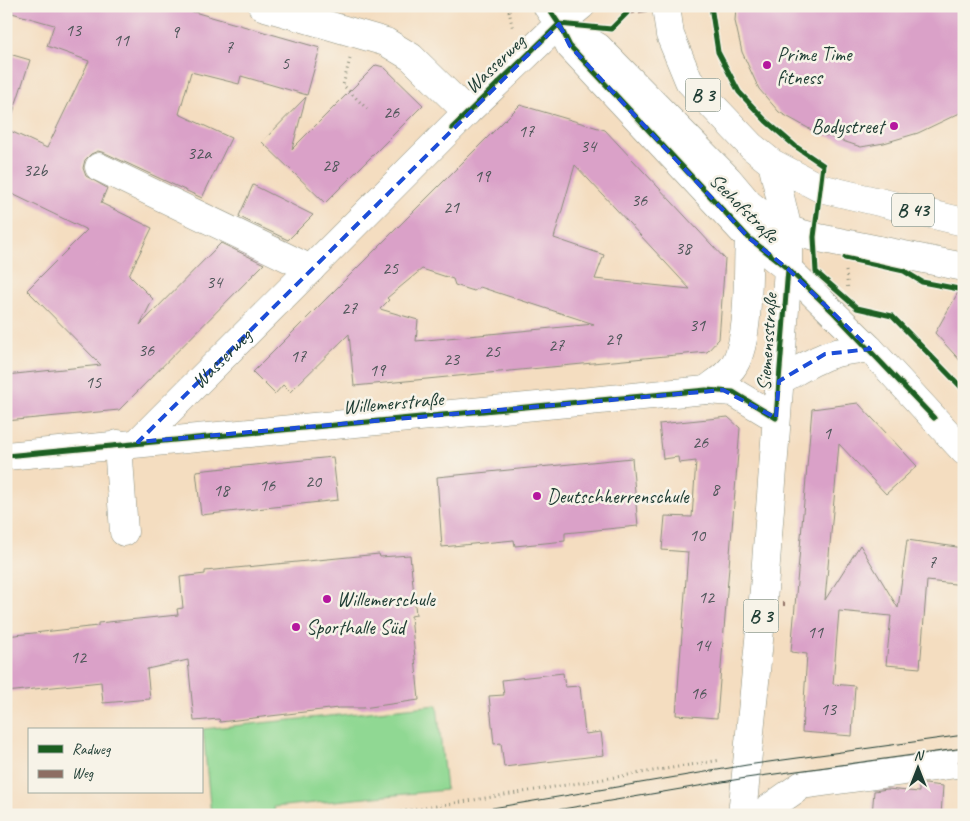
<svg xmlns="http://www.w3.org/2000/svg" width="970" height="821" font-family="Caveat,sans-serif">
<style>
.green{fill:#90d893;stroke:#588a64}
.building{fill:#daa1c8;fill-rule:evenodd}
.lines{fill:none;stroke-linecap:round;stroke-linejoin:round}
.minor-casing{stroke:#8a8d7a;stroke-width:29}
.major-casing{stroke:#8a8d7a;stroke-width:29}
.path{stroke:#8a8d7a;stroke-width:3;stroke-dasharray:1 4;stroke-linecap:butt}
.minor{stroke:#fff;stroke-width:28}
.major{stroke:#fff;stroke-width:28}
.tram{stroke:#1f3d34;stroke-width:1}
.quiet{stroke:#8d6e63;stroke-width:4;stroke-dasharray:8 4;stroke-linecap:butt}
.cycleway-casing{stroke:#f7f3e8;stroke-width:8}
.cycleway{stroke:#1b5e20;stroke-width:5}
.marked{fill:none;stroke:#1d4ed8;stroke-width:4;stroke-dasharray:10 6;stroke-linejoin:round}
.poi-dot{fill:#b5179e;stroke:#f7f3e8;stroke-width:2}
.labels{text-anchor:middle;dominant-baseline:central;stroke-width:5;stroke-linejoin:round;paint-order:stroke}
.number-label{font-size:18px;fill:#4e5659}
.shield{fill:#f7f3e8;stroke:#60746a;stroke-width:1}
.shield-label{font-size:19px;font-weight:bold;fill:#1f3d34}
.poi-label{font-size:20px;fill:#1f3d34;stroke:#f7f3e8;text-anchor:start}
.street-label{font-size:20px;fill:#1f3d34;stroke:#f7f3e8}
</style>
<rect width="100%" height="100%" fill="#f7f3e8"/>
<filter id="ink" filterUnits="userSpaceOnUse"><feTurbulence type="fractalNoise" baseFrequency=".02" numOctaves="2"/><feDisplacementMap in="SourceGraphic" scale="10" xChannelSelector="R" yChannelSelector="G"/><feConvolveMatrix kernelMatrix="1 2 1 2 8 2 1 2 1" color-interpolation-filters="sRGB"/></filter>
<filter id="wash" filterUnits="userSpaceOnUse"><feTurbulence type="fractalNoise" baseFrequency=".0096" numOctaves="4" result="noise"/><feDisplacementMap in="SourceGraphic" scale="20" xChannelSelector="R" yChannelSelector="G"/><feGaussianBlur stdDeviation="1.12" result="paint"/><feColorMatrix in="noise" values="0 0 0 0 0 0 0 0 0 0 0 0 0 0 0 0 0 1.4 0 .05"/><feComposite in="paint" operator="in"/></filter>
<g filter="url(#wash)">
<rect width="100%" height="100%" fill="#f4ddc0"/>
<path class="green" d="M437,705L446,790L274,807L275,815H211L203,729Z"/>
<g id="blocks">
<path class="building" d="M13,6H173L320,48L307,95L241,76L239,84L191,72L179,114L231,138L202,198L105,153L98,151L91,154L85,160L83,168L86,176L107,188L101,203L152,228L129,275L153,299L140,325L221,243L264,264L119,410L6,421V375L101,365L27,290L87,230L6,191V129L47,148L89,61L47,46L54,25L12,13Z
M736,6H964V111L918,133L884,143L861,147L815,132L779,112L759,89L742,52L735,21Z
M6,53L30,60L11,119L6,118Z
M376,65L384,67L423,105L325,203L262,142L306,97L292,149Z
M520,105L605,130L725,259L719,339L707,352L354,386L349,334L290,392L283,385L275,394L253,372ZM575,165L603,195L690,289L595,279L604,255L554,238ZM422,269L453,279L455,285L474,291L480,287L594,324L416,341L418,320L380,309L389,300L387,298Z
M253,185L313,215L288,240L244,219L239,216Z
M964,282V365L935,333Z
M858,403L917,466L886,494L839,444L825,600L860,545L898,608L907,540L964,548V585L927,581L920,668L886,665L891,616L839,611L833,684L855,686L852,736L802,732L807,654L791,652L812,409Z
M728,417L740,428L717,718L676,715L688,552L662,550L665,516L692,517L696,461L679,463L678,457L663,459L659,424Z
M333,457L338,500L201,515L196,471Z
M632,458L638,526L565,533V541L515,546L514,540L442,547L437,477Z
M379,554L380,557L410,555L416,615L411,616L419,700L363,708H338L220,722L219,719L194,721L188,660L147,669L150,699L103,703L101,682L6,692V636L98,626V623L178,615L177,609L183,608L180,577L205,574V571Z
M563,673L565,687L580,686L585,734L601,732L604,755L504,767L501,743L494,744L489,696L504,695L502,680Z
M925,784L943,786L941,815H872L874,791L887,789L919,792V785Z"/>
</g>
</g>
<g filter="url(#ink)">
<use href="#blocks" fill-opacity="0" stroke="#8a8d7a" stroke-width="1"/>
<g class="lines">
<g class="minor-casing">
<g id="minor">
<path d="M262,6L386,42L411,57L467,112"/>
<path d="M99,167L311,269"/>
<path d="M788,269L870,349L964,451"/>
<path d="M779,381C813,362 829,349 870,349"/>
<path d="M706,390C715,383 725,377 732,368C751,344 747,270 749,238"/>
<path id="s1" d="M138,442L467,112L559,24"/>
<path d="M118,444L124,532"/>
<path d="M6,456L706,390L733,392L776,418"/>
<path d="M759,815L802,785L964,763"/>
</g>
</g>
<g class="major-casing">
<path id="major" d="M547,6L559,24L570,46L749,238L788,269
M666,6L670,35L689,81L751,146L772,163L820,188L964,222
M559,24L598,47L728,179L749,204L770,221L788,230L814,237L964,267
M559,24L581,6
M742,815L764,589L788,269V230L772,163"/>
</g>
<path class="path" d="M508,6L513,30
M350,59L343,85L368,110
M846,271L848,290
M381,815L721,760"/>
<use href="#minor" class="minor"/>
<use href="#major" class="major"/>
<path class="tram" d="M451,815L747,765L964,735
M527,815L746,778L964,748"/>
<path class="quiet" d="M627,13L675,6
M783,604H785
M959,763L964,758"/>
<g class="cycleway-casing">
<path id="cycleway" d="M547,6L559,24L570,46L749,238L788,269L834,313L934,418
M711,6L718,52L739,92L766,121L795,146L823,165L814,237L816,272L857,308L892,316L964,390
M559,24L611,29L627,13V6
M452,128L559,24
M845,258L904,271L922,282L964,290
M6,456L706,390L733,392L776,418L788,269"/>
</g>
<use href="#cycleway" class="cycleway"/>
</g>
</g>
<path class="marked" d="M559,24L570,46L749,238L788,269L870,349L825,354L779,381L776,418L723,390L138,442Z"/>
<g class="poi-dot">
<circle cx="767" cy="65" r="5"/>
<circle cx="894" cy="126" r="5"/>
<circle cx="537" cy="496" r="5"/>
<circle cx="327" cy="599" r="5"/>
<circle cx="296" cy="627" r="5"/>
</g>
<g class="labels">
<g class="number-label">
<text x="73" y="30">13</text>
<text x="175" y="32">9</text>
<text x="121" y="40">11</text>
<text x="229" y="47">7</text>
<text x="285" y="63">5</text>
<text x="391" y="112">26</text>
<text x="526" y="131">17</text>
<text x="588" y="146">34</text>
<text x="199" y="153">32a</text>
<text x="330" y="165">28</text>
<text x="35" y="170">32b</text>
<text x="482" y="176">19</text>
<text x="639" y="200">36</text>
<text x="451" y="207">21</text>
<text x="683" y="248">38</text>
<text x="390" y="268">25</text>
<text x="214" y="282">34</text>
<text x="349" y="308">27</text>
<text x="697" y="325">31</text>
<text x="613" y="339">29</text>
<text x="556" y="345">27</text>
<text x="146" y="350">36</text>
<text x="492" y="351">25</text>
<text x="298" y="356">17</text>
<text x="451" y="359">23</text>
<text x="377" y="370">19</text>
<text x="93" y="382">15</text>
<text x="827" y="433">1</text>
<text x="700" y="442">26</text>
<text x="313" y="481">20</text>
<text x="267" y="485">16</text>
<text x="715" y="489">8</text>
<text x="221" y="490">18</text>
<text x="697" y="535">10</text>
<text x="932" y="562">7</text>
<text x="706" y="597">12</text>
<text x="815" y="632">11</text>
<text x="702" y="645">14</text>
<text x="78" y="657">12</text>
<text x="698" y="693">16</text>
<text x="828" y="709">13</text>
</g>
<g class="shield">
<rect x="685.5" y="78.5" width="35" height="33" rx="4"/>
<rect x="892" y="193.5" width="42" height="33" rx="4"/>
<rect x="743.5" y="599.5" width="35" height="33" rx="4"/>
</g>
<g class="shield-label">
<text x="703" y="95">B 3</text>
<text x="913" y="210">B 43</text>
<text x="761" y="616">B 3</text>
</g>
<g class="poi-label">
<text x="777" y="54">Prime Time<tspan x="777" dy="23">fitness</tspan></text>
<text x="884" y="126" text-anchor="end">Bodystreet</text>
<text x="547" y="496">Deutschherrenschule</text>
<text x="337" y="599">Willemerschule</text>
<text x="306" y="627">Sporthalle Süd</text>
</g>
<g class="street-label">
<text transform="translate(495 64) rotate(-44)">Wasserweg</text>
<text transform="translate(744 208) rotate(45)">Seehofstraße</text>
<text transform="translate(767 342) rotate(-86)">Siemensstraße</text>
<text stroke="none"><textPath href="#s1" startOffset="118">Wasserweg</textPath></text>
<text transform="translate(393 403) rotate(-5)">Willemerstraße</text>
</g>
</g>
<rect width="970" height="821" fill="none" stroke="#f7f3e8" stroke-width="25"/>
<rect x="28" y="728" width="175" height="65" fill="#f7f3e8" stroke="#a1aaa0"/>
<rect x="38" y="745" width="25" height="8" fill="#1b5e20" stroke="#a1aaa0"/>
<text x="72" y="754" font-size="15" fill="#1f3d34">Radweg</text>
<rect x="38" y="770" width="25" height="8" fill="#8d6e63" stroke="#a1aaa0"/>
<text x="72" y="778" font-size="15" fill="#1f3d34">Weg</text>
<g transform="translate(918 768)" stroke="#f7f3e8" stroke-width="4" paint-order="stroke">
<path d="M0-4L9 19L0 12L-9 19Z" fill="#1f3d34"/>
<text y="-8" font-size="14" font-weight="bold" text-anchor="middle" fill="#1f3d34">N</text>
</g>
</svg>
